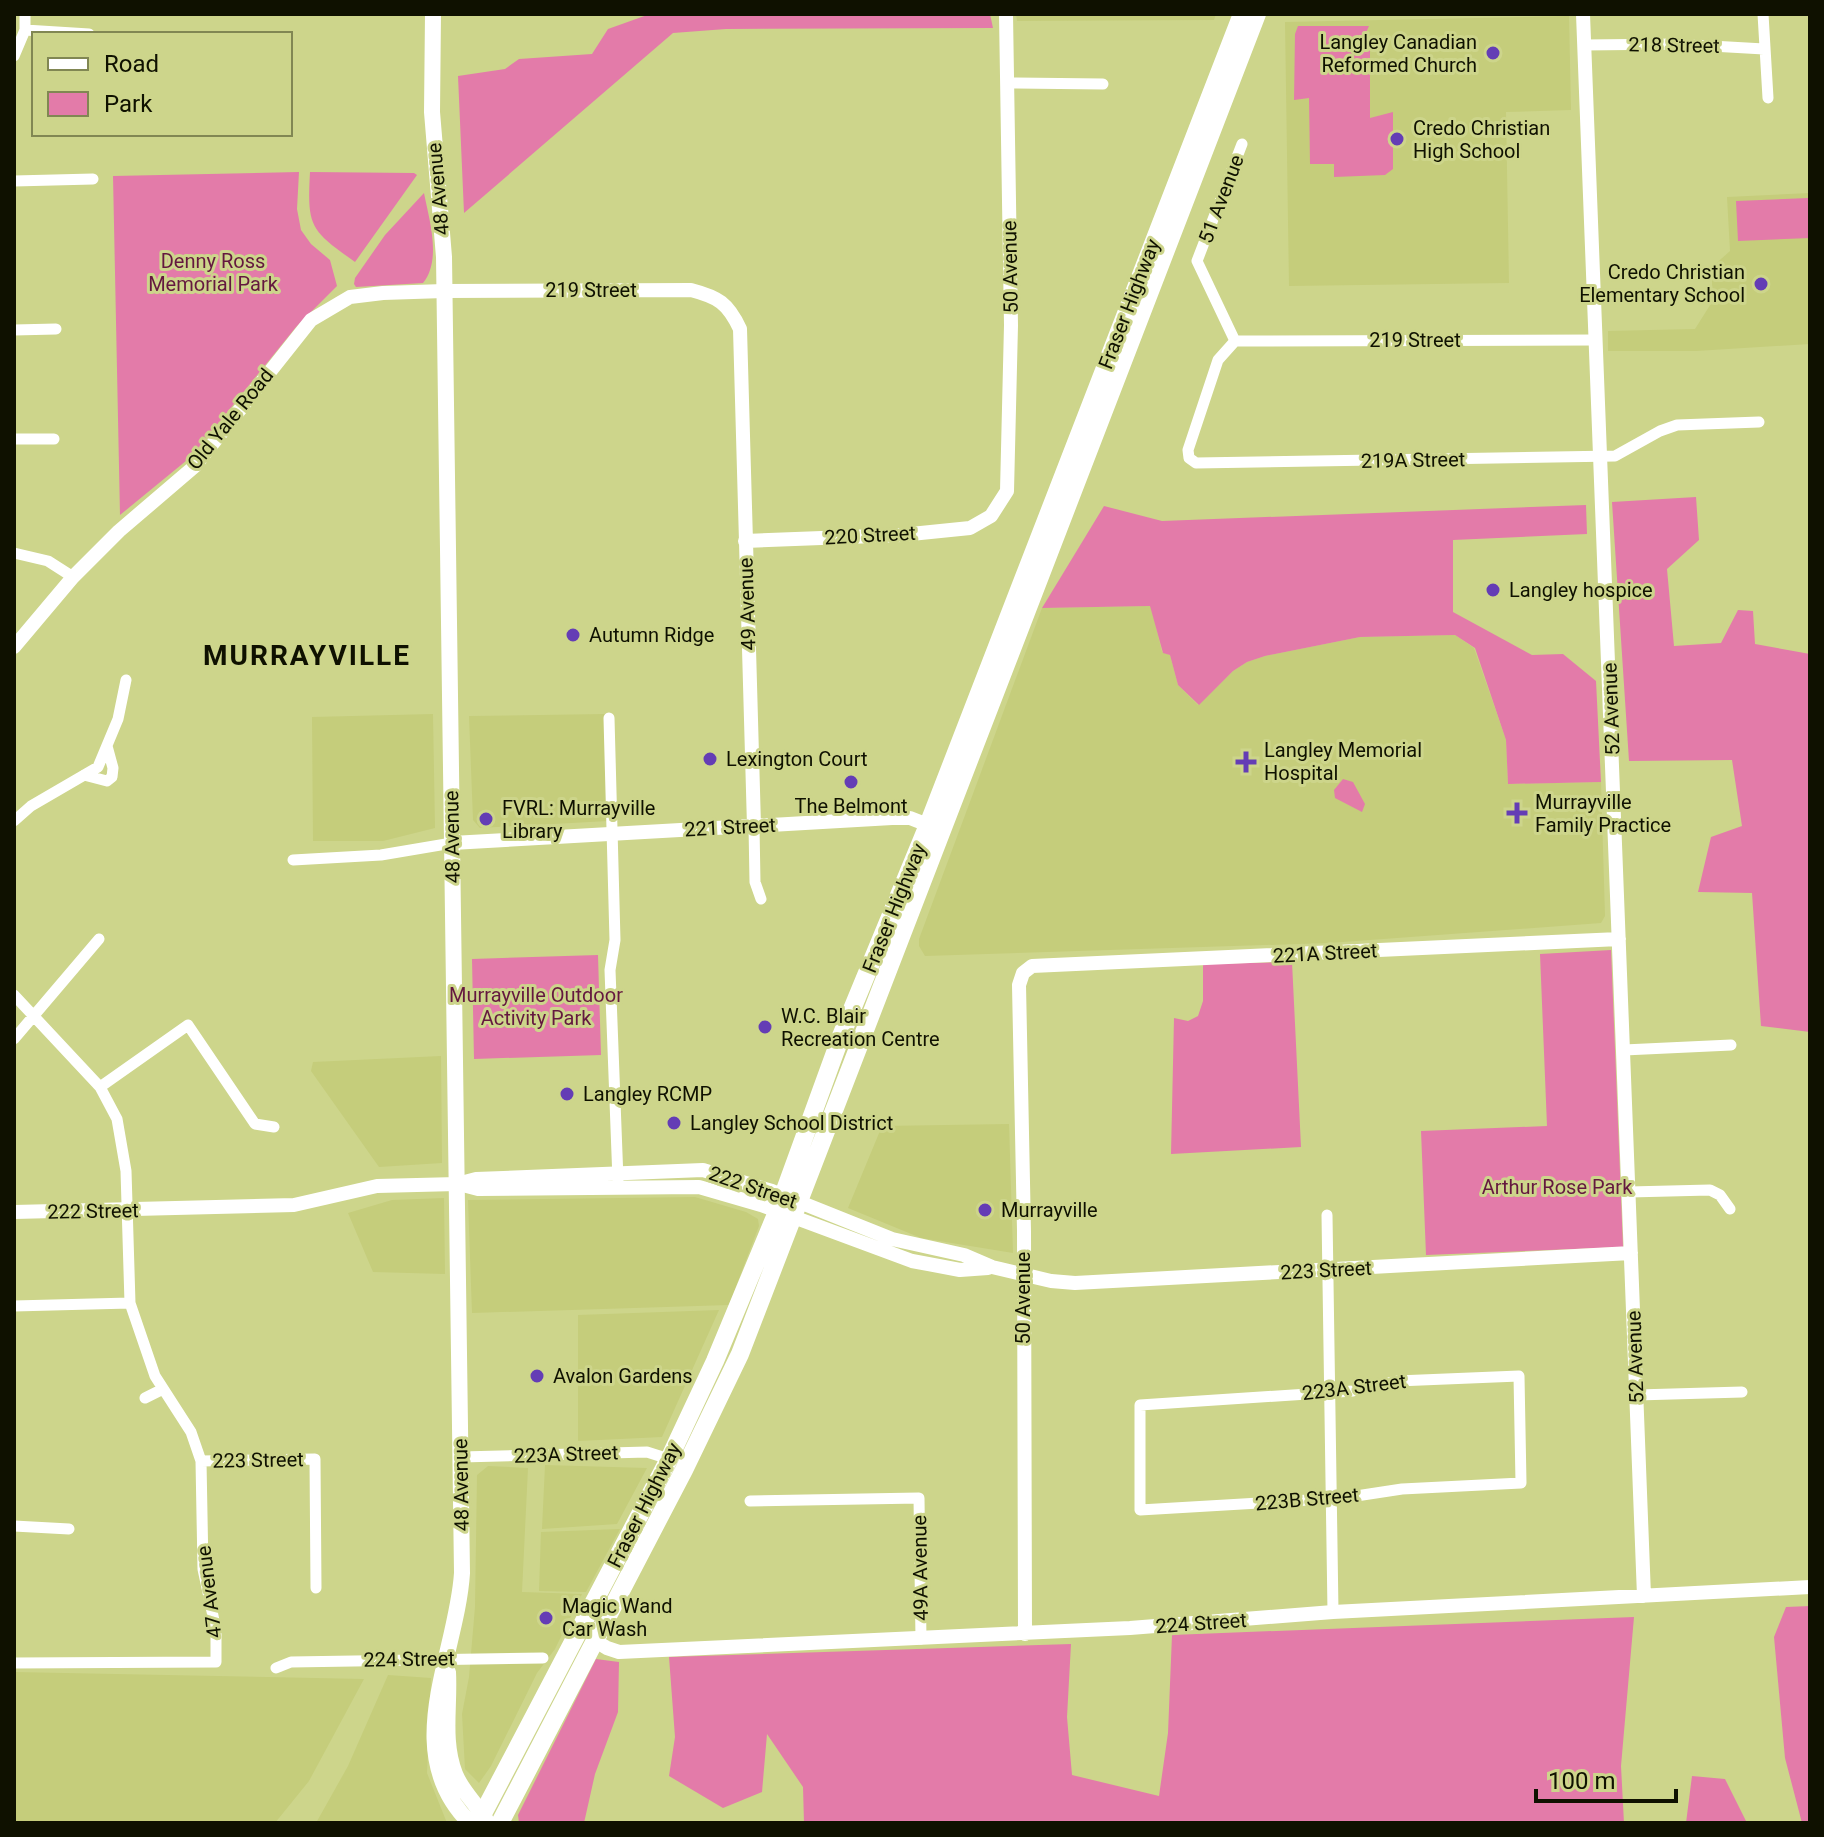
<svg xmlns="http://www.w3.org/2000/svg" width="1824" height="1837" font-family="Roboto,sans-serif">
<style>
.built{fill:#c5cd7b}
.green{fill:#e37ba9}
.lines{fill:none;stroke-linecap:round;stroke-linejoin:round}
.minor{stroke:#fff;stroke-width:11}
.tertiary{stroke:#fff;stroke-width:14}
.secondary{stroke:#fff;stroke-width:16}
.primary{stroke:#fff;stroke-width:18}
.poi-dot{fill:#643db5;stroke:#cdd58b;stroke-width:3}
.labels{text-anchor:middle;dominant-baseline:central;stroke-width:6;stroke-linejoin:round;paint-order:stroke}
.poi-label{font-size:20px;fill:#0f1100;stroke:#cdd58b;text-anchor:start}
.street-label{font-size:20px;fill:#0f1100;stroke:#cdd58b}
.park-label{font-size:20px;fill:#64183f;stroke:#cdd58b}
.district-label{font-size:28px;font-weight:bold;letter-spacing:2px;fill:#0f1100;stroke:#cdd58b}
</style>
<rect width="100%" height="100%" fill="#cdd58b"/>
<path class="built" d="M1016,14H1216L1214,20L1017,21Z
M1569,16L1571,110L1506,112L1509,283L1289,286L1285,22Z
M1810,193V344L1696,351H1608V331L1695,329L1712,302V267L1730,251L1727,197Z
M1151,606L1162,652L1170,655L1178,685L1198,705L1233,671L1247,662L1265,656L1360,637L1455,635L1474,648L1506,740L1508,784L1601,782L1605,916L1601,923L1329,943L925,956L919,946V939L1042,608Z
M433,714L435,828L383,841H313L312,717Z
M605,714L608,821L480,828L473,820L469,716Z
M441,1056L442,1163L379,1167L311,1071L313,1062Z
M1009,1124L1013,1253L921,1238L848,1208L882,1126Z
M695,1197L746,1212L758,1219L759,1226L729,1305L472,1313L468,1200Z
M444,1198L445,1274L373,1272L348,1213L392,1200Z
M719,1310L662,1437L578,1441V1315Z
M545,1465L647,1468L617,1524L542,1529Z
M488,1466L528,1468L522,1592L582,1594L555,1649L537,1673L491,1766L479,1783L465,1769L462,1714L469,1677L475,1607L477,1475Z
M620,1529L586,1592L539,1591L541,1532Z
M14,1672L364,1679L309,1781L275,1823H14Z
M388,1675L431,1678L427,1773L447,1823H316L348,1766Z"/>
<path class="green" d="M650,14H990L993,28L726,29L673,33L464,213L458,76L505,69L519,59L592,54L608,29Z
M1298,26H1369L1364,37L1370,38V118L1393,112V169L1385,175L1334,177V164H1310L1309,98L1294,100L1295,34Z
M299,172L297,209L301,230L311,244L330,260L337,286L296,327L192,456L120,515L113,176Z
M310,172L414,173L417,175L355,262C310,230 307,227 310,172Z
M424,193C429,219 442,260 423,283L356,287L354,284L355,278L385,235Z
M1808,198L1810,238L1738,241L1736,201Z
M1696,497L1699,540L1667,569L1674,646L1721,643L1738,610L1753,611L1755,644L1810,654V1032L1761,1026L1752,893L1698,892L1711,837L1742,826L1732,760L1629,761L1612,502Z
M1586,505L1587,534L1453,540V612L1532,655L1563,654L1596,681L1601,782L1508,784L1506,740L1475,648L1455,635L1360,637L1265,656L1247,662L1233,671L1199,705L1178,685L1170,655L1163,653L1150,606L1042,608L1104,506L1162,521Z
M1343,779L1353,782L1365,804L1362,812L1335,798L1334,790Z
M1611,950L1623,1247L1426,1255L1421,1131L1547,1126L1540,954Z
M598,955L601,1055L474,1059L472,959Z
M1292,962L1301,1147L1171,1154L1174,1018L1188,1021L1198,1016L1203,1001V964Z
M1810,1606V1823H1802L1785,1758L1774,1637L1786,1607Z
M1634,1617L1621,1766L1624,1823H804L803,1787L767,1734L762,1792L723,1808L669,1776L675,1737L669,1657L1071,1644L1067,1717L1072,1775L1159,1796L1168,1733L1172,1635Z
M596,1659L619,1662L618,1712L595,1774L584,1823H519L518,1815Z
M1692,1776L1725,1779L1747,1823H1686Z"/>
<g class="lines">
<path class="minor" d="M1763,14L1768,98
M25,30L89,34
M1584,45L1676,44L1764,49
M14,56L25,30V14
M1007,83L1103,84
M14,181L93,179
M14,330L56,329
M1235,341L1218,360L1188,450L1189,458L1196,463L1615,456L1660,431L1677,425L1759,422
M1235,341L1595,340
M1235,341L1197,261L1242,144
M14,439H54
M14,553L48,561L73,577
M609,718L615,940L610,970L618,1180
M84,775L107,781L112,777L113,768L107,746
M14,821L31,806L98,767L118,719L126,680
M754,826L755,882L761,899
M293,860L381,855L452,843
M14,995L100,1087L117,1119L126,1171L130,1303L155,1376L191,1432L201,1461L203,1569L216,1630V1662L14,1663
M14,1039L99,939
M1624,1050L1731,1045
M100,1087L188,1025L255,1124L274,1127
M1629,1192L1710,1190L1720,1195L1730,1209
M1327,1215L1333,1612
M14,1306L130,1303
M1519,1376L1521,1483L1402,1489L1343,1498L1140,1510V1405L1353,1391L1397,1381Z
M1637,1395L1742,1392
M145,1398L163,1389
M461,1457L647,1452L669,1459
M201,1461L315,1459L316,1588
M750,1501L919,1498L921,1639
M14,1526L69,1529
M276,1668L291,1662L543,1658"/>
<path class="tertiary" d="M1583,14L1644,1596
M745,541L901,535L970,528L991,516L1007,491L1011,325L1006,14
M14,647L73,577L119,531L195,466L311,320L350,297L383,293L444,291L691,290C718,297 728,303 740,329L754,826
M452,843L892,818H910L928,825
M459,1184L478,1189L699,1187L761,1205L912,1261L960,1270L988,1268
M14,1212L294,1205L377,1186L457,1184L476,1179L703,1170L772,1191L892,1239L964,1255L992,1267L1051,1281L1075,1283L1631,1253
M1025,1634L1024,1231L1019,985L1023,973L1032,966L1619,939
M594,1640L607,1648L619,1652L1130,1628L1333,1612L1810,1587"/>
<path class="secondary" d="M433,14L432,112L444,257L462,1573C457,1655 398,1752 470,1823
M448,1672C450,1706 442,1741 455,1774C462,1792 478,1805 487,1822"/>
<path class="primary" d="M478,1823L669,1459L715,1361L777,1212L841,1036L928,825L1242,14
M500,1823L684,1470L740,1354L1257,14"/>
</g>
<g class="poi-dot">
<circle cx="1493" cy="53" r="8"/>
<circle cx="1397" cy="139" r="8"/>
<circle cx="1761" cy="284" r="8"/>
<circle cx="1493" cy="590" r="8"/>
<circle cx="573" cy="635" r="8"/>
<circle cx="710" cy="759" r="8"/>
<path d="M1242 750h8v8h8v8h-8v8h-8v-8h-8v-8h8z"/>
<circle cx="851" cy="782" r="8"/>
<path d="M1513 801h8v8h8v8h-8v8h-8v-8h-8v-8h8z"/>
<circle cx="486" cy="819" r="8"/>
<circle cx="765" cy="1027" r="8"/>
<circle cx="567" cy="1094" r="8"/>
<circle cx="674" cy="1123" r="8"/>
<circle cx="985" cy="1210" r="8"/>
<circle cx="537" cy="1376" r="8"/>
<circle cx="546" cy="1618" r="8"/>
</g>
<g class="labels">
<g class="poi-label">
<text x="1477" y="42" text-anchor="end">Langley Canadian<tspan x="1477" dy="23">Reformed Church</tspan></text>
<text x="1413" y="128">Credo Christian<tspan x="1413" dy="23">High School</tspan></text>
<text x="1745" y="272" text-anchor="end">Credo Christian<tspan x="1745" dy="23">Elementary School</tspan></text>
<text x="1509" y="590">Langley hospice</text>
<text x="589" y="635">Autumn Ridge</text>
<text x="1264" y="750">Langley Memorial<tspan x="1264" dy="23">Hospital</tspan></text>
<text x="726" y="759">Lexington Court</text>
<text x="1535" y="802">Murrayville<tspan x="1535" dy="23">Family Practice</tspan></text>
<text x="851" y="806" text-anchor="middle">The Belmont</text>
<text x="502" y="808">FVRL: Murrayville<tspan x="502" dy="23">Library</tspan></text>
<text x="781" y="1016">W.C. Blair<tspan x="781" dy="23">Recreation Centre</tspan></text>
<text x="583" y="1094">Langley RCMP</text>
<text x="690" y="1123">Langley School District</text>
<text x="1001" y="1210">Murrayville</text>
<text x="553" y="1376">Avalon Gardens</text>
<text x="562" y="1606">Magic Wand<tspan x="562" dy="23">Car Wash</tspan></text>
</g>
<g class="street-label">
<text transform="translate(1674 45) rotate(1)">218 Street</text>
<text transform="translate(438 189) rotate(-95)">48 Avenue</text>
<text transform="translate(1221 199) rotate(-69)">51 Avenue</text>
<text transform="translate(1010 267) rotate(-91)">50 Avenue</text>
<text x="591" y="290">219 Street</text>
<text transform="translate(1129 304) rotate(-69)">Fraser Highway</text>
<text x="1415" y="340">219 Street</text>
<text transform="translate(230 419) rotate(-51)">Old Yale Road</text>
<text transform="translate(1413 460) rotate(-1)">219A Street</text>
<text transform="translate(870 535) rotate(-3)">220 Street</text>
<text transform="translate(747 604) rotate(-92)">49 Avenue</text>
<text transform="translate(1611 709) rotate(-92)">52 Avenue</text>
<text transform="translate(730 827) rotate(-3)">221 Street</text>
<text transform="translate(452 837) rotate(-91)">48 Avenue</text>
<text transform="translate(894 908) rotate(-68)">Fraser Highway</text>
<text transform="translate(1325 953) rotate(-3)">221A Street</text>
<text transform="translate(753 1187) rotate(19)">222 Street</text>
<text transform="translate(93 1211) rotate(-1)">222 Street</text>
<text transform="translate(1326 1270) rotate(-3)">223 Street</text>
<text transform="translate(1023 1298) rotate(-90)">50 Avenue</text>
<text transform="translate(1635 1357) rotate(-92)">52 Avenue</text>
<text transform="translate(1354 1387) rotate(-7)">223A Street</text>
<text transform="translate(566 1454) rotate(-2)">223A Street</text>
<text transform="translate(258 1460) rotate(-1)">223 Street</text>
<text transform="translate(461 1485) rotate(-91)">48 Avenue</text>
<text transform="translate(1307 1499) rotate(-5)">223B Street</text>
<text transform="translate(644 1505) rotate(-63)">Fraser Highway</text>
<text transform="translate(920 1568) rotate(-91)">49A Avenue</text>
<text transform="translate(209 1592) rotate(-97)">47 Avenue</text>
<text transform="translate(1201 1623) rotate(-4)">224 Street</text>
<text transform="translate(409 1659) rotate(-1)">224 Street</text>
</g>
<g class="park-label">
<text x="213" y="261">Denny Ross<tspan x="213" dy="23">Memorial Park</tspan></text>
<text x="536" y="995">Murrayville Outdoor<tspan x="536" dy="23">Activity Park</tspan></text>
<text x="1557" y="1187">Arthur Rose Park</text>
</g>
<g class="district-label">
<text x="307" y="655">MURRAYVILLE</text>
</g>
</g>
<rect width="1824" height="1837" fill="none" stroke="#0f1100" stroke-width="32"/>
<rect x="32" y="32" width="260" height="104" fill="#cdd58b" stroke="#818753" stroke-width="2"/>
<rect x="48" y="58" width="40" height="12" fill="#ffffff" stroke="#818753" stroke-width="2"/>
<text x="104" y="72" font-size="24" fill="#0f1100">Road</text>
<rect x="48" y="92" width="40" height="24" fill="#e37ba9" stroke="#818753" stroke-width="2"/>
<text x="104" y="112" font-size="24" fill="#0f1100">Park</text>
<path d="M1536 1789v12h140v-12" fill="none" stroke="#0f1100" stroke-width="4"/>
<text x="1548" y="1789" font-size="24" fill="#0f1100" stroke="#cdd58b" stroke-width="6" paint-order="stroke">100 m</text>
</svg>
